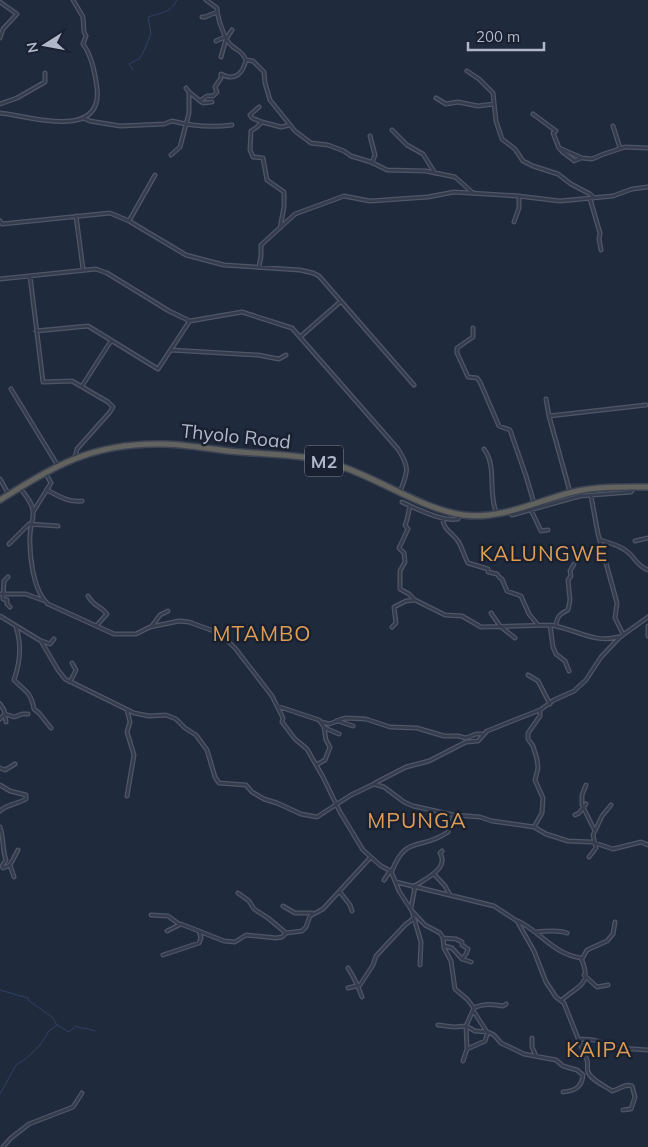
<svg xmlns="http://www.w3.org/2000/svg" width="648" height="1147" font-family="Mulish,sans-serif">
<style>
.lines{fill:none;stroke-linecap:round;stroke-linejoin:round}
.stream{stroke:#304063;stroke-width:1}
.minor-casing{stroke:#4f5767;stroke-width:5}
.trunk-casing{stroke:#3c4454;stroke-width:8}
.minor{stroke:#343c4d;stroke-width:2.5}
.trunk{stroke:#62625e;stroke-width:5}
.labels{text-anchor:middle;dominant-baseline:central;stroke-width:5;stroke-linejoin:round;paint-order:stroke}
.shield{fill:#192131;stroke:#828a9b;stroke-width:1}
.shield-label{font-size:18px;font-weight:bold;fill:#afb7c9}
.street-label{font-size:19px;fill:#afb7c9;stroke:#192131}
.quarter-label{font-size:21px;letter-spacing:1px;fill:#de9c55;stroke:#192131}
</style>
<rect width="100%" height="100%" fill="#202a3d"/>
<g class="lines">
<path class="stream" d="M133,70L129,64L139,59L143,53L151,34L148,17C160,13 171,13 177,0
M0,990L28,998V1000L52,1017L57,1025
M0,1094L16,1065L27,1058L40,1045L49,1031L57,1025L69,1032L76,1026L84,1029L85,1028L95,1031"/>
<g class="minor-casing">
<path id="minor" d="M206,0L217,8C217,17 225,41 232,46C239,52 241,50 246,60L253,61L264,72L265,83L270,100L295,131L311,143L328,145L344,151L351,156L371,162L387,170L426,171L455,177L473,193
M0,2L17,14L3,29L0,38
M202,17H205L217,12
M216,41L225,37
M221,57L226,39L232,30
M467,71L479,79L493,93L496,121L502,139L515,149L523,161L533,166L558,174L571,184L590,194L594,198
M189,92L200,101L207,96H213L217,92L215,87L221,78V74C235,82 243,73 246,60
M436,98L446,104L458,102L478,106L494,104
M200,101L203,103L212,102
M0,104L17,98L45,82V73
M259,107L250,115L252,118L262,122L257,127L251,131L250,150L253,157L263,158L267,180L284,192V207L280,228
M0,113C30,116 103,141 97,88C95,72 92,56 83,44L86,36L84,32L83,17L73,0
M533,114L556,131L553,133L559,148L582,158L592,159L604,154L625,147L648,148
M83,118L90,121L120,126L164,124L172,121C192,126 211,128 232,125
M262,122L281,127L290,125
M613,126L620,148
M392,130L407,145L423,154L435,173
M370,136L375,155L372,163
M560,149C564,155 570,156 574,161L581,158
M171,155L180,147L189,113V92L186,88
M590,199L600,233L599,239L601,250
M76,216L83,269
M0,221L2,224L110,213L129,221L186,255L224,265L300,270L313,273L319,276L414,385
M129,221L155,175
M514,222L519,208V196
M259,267L261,256V245L295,214L344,196L370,201L428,197L454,192L518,196L560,201L613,196L632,189L648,187
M30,276L43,382L72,381L108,402L113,407L110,412L77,449L75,457
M0,279L96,269L107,273L169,311L190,321L242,312L292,328L398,449C410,468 408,471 400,492
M473,328V337L457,348V353L468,377L477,378L480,382L499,426L510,430L526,476L534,503
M36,331L88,326L158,369L189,322
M300,337L340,302
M171,350L258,355L279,359L286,355
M82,386L111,341
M11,389L58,466
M546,399L549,416L570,492
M549,416L646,405
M484,449C497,466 488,491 496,512
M0,479L8,493
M20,488C25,495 33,503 33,512C34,519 30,527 30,535C29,554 33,591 48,604L114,634H136L150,627L179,621L189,622L219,633L235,648L272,696L283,718L282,722L295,739L307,749L323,777L340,812L363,850L381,866L391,871L399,891L412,911L425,925L440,933L443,938L444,948L451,961L455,989L467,999L474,1008C483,1003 494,1004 503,1006L506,1004
M47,490C58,496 70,503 82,501
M591,496L598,534L617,603L615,618L623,634
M402,502C416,509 443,522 458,519L460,515
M410,506C408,513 408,519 405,525L408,529L399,548L404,553L405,562L400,571V589L409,594L415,600
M531,510L541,531L548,530
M509,511L512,515L580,496L631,492L635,487
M33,512L51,483L46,474
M443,518C442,529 452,532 458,541C462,547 464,556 468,563L488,569V572L497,574L500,578L502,579L507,591L521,596L529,614L538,625
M600,540C610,543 622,546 630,554C637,561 638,566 648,570
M635,541L648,538
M9,544L29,524L58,526
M8,577L4,581L3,599L7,600V604L10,607
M0,594H26L42,600
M88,596C94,607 100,605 107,614L96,626
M491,613L500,626L515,638
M0,616L41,641L58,670L65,679L134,713L149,716L166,715L176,719L185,728L196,735L207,750L215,777L219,783L246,785L252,792L264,799L277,803L301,814L317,817L351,795L374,784L384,787L404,802L413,806L454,815L480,817L492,821L534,827L546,834L568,841L592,842L613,849L641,842L648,845
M550,625L553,647L556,654L565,661L569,671
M152,626L160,615L168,611
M556,626C557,616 560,614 568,610L570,600L568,580L571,576L570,571L574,564
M648,626V636
M16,627C22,645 20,663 14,680C25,691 31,692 34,709L39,713L51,728
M392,627L396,623L394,607L406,601L415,600L445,615L462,616L481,627L550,625C573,628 594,644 618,637
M42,641L50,644L54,639
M528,675L538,681L550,704
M70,682L76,670L72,663
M0,704L4,710L6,722
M277,706L319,720L325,728L339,734
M0,719L5,714L14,717L22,714H28
M336,721L345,718L366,719L390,727L417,728L444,736H458L466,738L476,734H483
M322,722L329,724L338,721L353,726
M316,765L325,760L330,747L326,740L324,727
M0,768L5,770L15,764
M375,783L406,767L429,761L466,742L478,741L487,731L540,710L554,700L574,691L586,680L601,657L620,637L648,617
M0,785L10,791L26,795V799C18,804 7,804 0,811
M586,785L582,795V805L595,831
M127,796L134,755L127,732L130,722L127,710
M575,815L579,813L586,804
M0,827C4,838 2,849 6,860L2,866L3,868L10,865
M534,827L542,813L543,798L535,780L538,768L537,759L533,746L528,739V733L540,716V711
M589,857L596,848L593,835L602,816L611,805
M392,871C406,834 421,851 448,832L454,815
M434,874L445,886L450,895
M14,877L10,865L18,850
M384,880L390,871
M396,882L494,906L517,921L534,951L546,982L556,997L564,1003L585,1056C590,1062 586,1066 588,1072C591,1080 605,1086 612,1091C619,1090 624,1083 632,1086L635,1097L631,1109L623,1110
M413,887C423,880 450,869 440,853L442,851
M340,892L350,905L352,911
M238,893L249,901L254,909L268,918L286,933
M283,906L295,913H312
M411,908L415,887
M412,911L421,942L420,965
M151,915L168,916L179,924
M518,921C541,932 553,954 581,958C593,986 578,985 562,1000
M167,931L181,924L224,941L235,942L246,935L276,938L282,937L286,933L302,931L306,927L310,916L323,909L370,858
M536,932C544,931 559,930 567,933
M443,938L456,939L462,942V945L468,949L466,954L462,959L452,948L445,946
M163,955L199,943L201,938L199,931
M462,959L471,962
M582,959L587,950L607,941L613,934L615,922
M348,968C354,977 358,986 362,997
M584,975L597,987L608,985
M348,988L360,985L373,965L376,956L405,925L414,918
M474,1008L466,1026L475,1031L488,1032L494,1035L501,1043L524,1054L556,1060L563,1066L577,1070L583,1075C582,1087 575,1091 563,1092
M474,1012L487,1032
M438,1025L454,1027L466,1026L467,1049L463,1061
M532,1038V1047L536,1056
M579,1039L594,1040L618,1048L648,1050
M467,1049L485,1041L488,1032
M3,1147L11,1138L29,1124L73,1107L82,1093"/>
</g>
<g class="trunk-casing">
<path id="trunk" d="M0,500C56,465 92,443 161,444C187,444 213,450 240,452C273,455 309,454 340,466C380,479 422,509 463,515C501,520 537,501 573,492C597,486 623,487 648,487"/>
</g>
<use href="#minor" class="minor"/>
<use href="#trunk" class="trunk"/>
</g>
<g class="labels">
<rect class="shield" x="305" y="445.5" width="38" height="31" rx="4"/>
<g class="shield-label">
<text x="324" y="461">M2</text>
</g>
<g class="street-label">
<text transform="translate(236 436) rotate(6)">Thyolo Road</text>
</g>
<g class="quarter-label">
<text x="544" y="553">KALUNGWE</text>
<text x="262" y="633">MTAMBO</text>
<text x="417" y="820">MPUNGA</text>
<text x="599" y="1049">KAIPA</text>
</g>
</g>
<g transform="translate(45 45) rotate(259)" stroke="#192131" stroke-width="4" paint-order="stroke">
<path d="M0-4L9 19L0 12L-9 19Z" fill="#afb7c9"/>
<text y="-8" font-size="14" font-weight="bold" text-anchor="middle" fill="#afb7c9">N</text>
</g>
<path d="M468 42v8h76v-8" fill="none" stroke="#afb7c9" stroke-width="2.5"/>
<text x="476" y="42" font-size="15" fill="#afb7c9" stroke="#192131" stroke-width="4" paint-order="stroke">200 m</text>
</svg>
